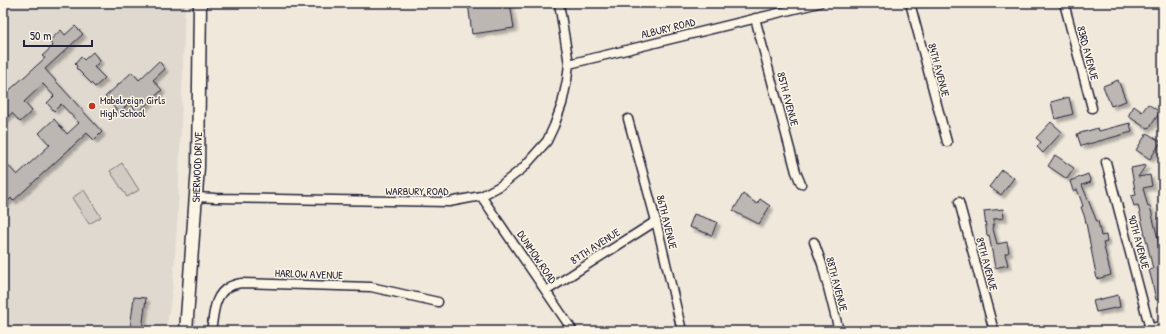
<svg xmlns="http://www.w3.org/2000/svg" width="1166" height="334" font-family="'Patrick Hand',sans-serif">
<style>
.built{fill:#e0d9cf}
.green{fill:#d1cbc3;stroke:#7a767f}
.building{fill:#bcb7b3;stroke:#22223b;filter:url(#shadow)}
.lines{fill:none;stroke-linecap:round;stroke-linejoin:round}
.street-casing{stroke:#22223b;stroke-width:11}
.secondary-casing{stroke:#22223b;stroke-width:15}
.street{stroke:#fcf5e5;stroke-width:8}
.secondary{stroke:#fcf5e5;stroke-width:12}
.poi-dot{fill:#c8321e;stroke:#fcf5e5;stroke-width:1.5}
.labels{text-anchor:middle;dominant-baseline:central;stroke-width:3;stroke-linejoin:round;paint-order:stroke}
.street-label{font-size:11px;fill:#22223b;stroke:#fcf5e5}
.poi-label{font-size:11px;fill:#22223b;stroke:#fcf5e5;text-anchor:start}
</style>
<defs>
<filter id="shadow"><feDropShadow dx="3.5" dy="3.5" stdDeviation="1" flood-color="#0004"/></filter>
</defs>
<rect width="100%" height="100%" fill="#efe8db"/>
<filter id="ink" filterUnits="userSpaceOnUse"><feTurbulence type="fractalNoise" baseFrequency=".025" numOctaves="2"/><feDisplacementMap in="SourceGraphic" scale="8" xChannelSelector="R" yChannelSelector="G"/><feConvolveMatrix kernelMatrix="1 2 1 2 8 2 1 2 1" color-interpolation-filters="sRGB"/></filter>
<g filter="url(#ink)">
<path class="built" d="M3,3H185L178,209L173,285L166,331H3Z"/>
<path class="green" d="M122,163L139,190L127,197L110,171Z
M84,190L101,217L89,224L72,198Z"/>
<path class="building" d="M468,3H510L514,28L472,34Z
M75,26L83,34L45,69L102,132L94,140L87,133L13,201L11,198L3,206V160L17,175L50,145L39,133L54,119L67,134L79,123L61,104L54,111L47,103L54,96L43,84L24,102L32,111L20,122L12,113L3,121V96L45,58L42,56L53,46L49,41L61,30L65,35Z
M93,52L100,61L94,67L105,78L95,87L76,68L77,66L75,64L81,57L84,60Z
M159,61L165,69L153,80L162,90L138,112L129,103L119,113L105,97L132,72L139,80Z
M1118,80L1126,101L1111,106L1103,86Z
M1069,97L1073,114L1055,119L1051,102Z
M1148,104L1160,112L1150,127L1146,128L1128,116L1134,106L1142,112Z
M1051,122L1062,132L1043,153L1037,147L1041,142L1036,138Z
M1130,123L1132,132L1081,146L1077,134L1098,128L1099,131Z
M1147,133L1161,142L1150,159L1136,150Z
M1055,155L1074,168L1067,179L1048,166Z
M1146,165L1138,177L1150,175L1152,186L1143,188L1148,207L1150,206L1163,260V298L1156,300L1152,281L1149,270L1153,269L1138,205L1134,206L1131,196L1136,195L1131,168Z
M1002,170L1014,178L1001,195L989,187Z
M1088,174L1091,182L1082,185L1097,222L1098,221L1101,236L1106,235L1107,242L1103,243L1111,275L1097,279L1085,218L1081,207L1083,206L1077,189L1073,191L1070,181Z
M743,194L757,204L760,199L770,206L759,224L733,211Z
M1003,209L1004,218L994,219V225H992L997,244L1007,242L1009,252L1005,254L1008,265L995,268L989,235L987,236L984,211Z
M694,214L717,222L712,235L689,227Z
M1118,295L1120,307L1096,312L1093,301Z
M134,297L146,298L142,330L130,329Z"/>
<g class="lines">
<g class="street-casing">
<path id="street" d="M910,3L947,142
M1064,3L1092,108
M755,18L796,172L801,184
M569,64L819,3
M628,119L656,221L682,331
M1106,162L1150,329
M481,196L573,331
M196,197L215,198L449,202L481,196L500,186L523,168L547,141L554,126L562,104L567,80L569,64L559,3
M959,202L994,331
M814,242L822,264L839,331
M546,291L656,221
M211,331C214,316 213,295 229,287C232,285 237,284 241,283L371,287L438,302
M1141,331L1163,325"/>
</g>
<g class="secondary-casing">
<path id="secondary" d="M186,331L198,167L200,3"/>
</g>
<use href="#street" class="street"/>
<use href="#secondary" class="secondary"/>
</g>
</g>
<circle class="poi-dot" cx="92" cy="106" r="4"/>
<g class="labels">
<g class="street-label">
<text transform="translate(668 28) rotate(-14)">ALBURY ROAD</text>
<text transform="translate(1088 53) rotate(75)">83RD AVENUE</text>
<text transform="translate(939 70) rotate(75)">84TH AVENUE</text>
<text transform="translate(788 99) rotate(75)">85TH AVENUE</text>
<text transform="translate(197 167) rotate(-88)">SHERWOOD DRIVE</text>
<text x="417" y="191">WARBURY ROAD</text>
<text transform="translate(667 222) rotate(76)">86TH AVENUE</text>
<text transform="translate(1139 242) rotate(75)">90TH AVENUE</text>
<text transform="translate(595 246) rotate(-33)">87TH AVENUE</text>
<text transform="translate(537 257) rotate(56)">DUNMOW ROAD</text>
<text transform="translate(987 264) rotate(75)">89TH AVENUE</text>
<text transform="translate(309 274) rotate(2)">HARLOW AVENUE</text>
<text transform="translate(837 284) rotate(75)">88TH AVENUE</text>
</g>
<g class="poi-label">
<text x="100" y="100">Mabelreign Girls<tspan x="100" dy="13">High School</tspan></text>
</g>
</g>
<rect width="1166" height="334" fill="none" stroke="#fcf5e5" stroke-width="16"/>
<rect x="8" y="8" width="1150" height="318" fill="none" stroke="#22223b" stroke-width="1.5" filter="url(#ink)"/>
<path d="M24 40v6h68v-6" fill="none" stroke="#22223b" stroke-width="2"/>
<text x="30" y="40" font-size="12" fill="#22223b" stroke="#fcf5e5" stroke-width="3" paint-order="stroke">50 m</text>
</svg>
